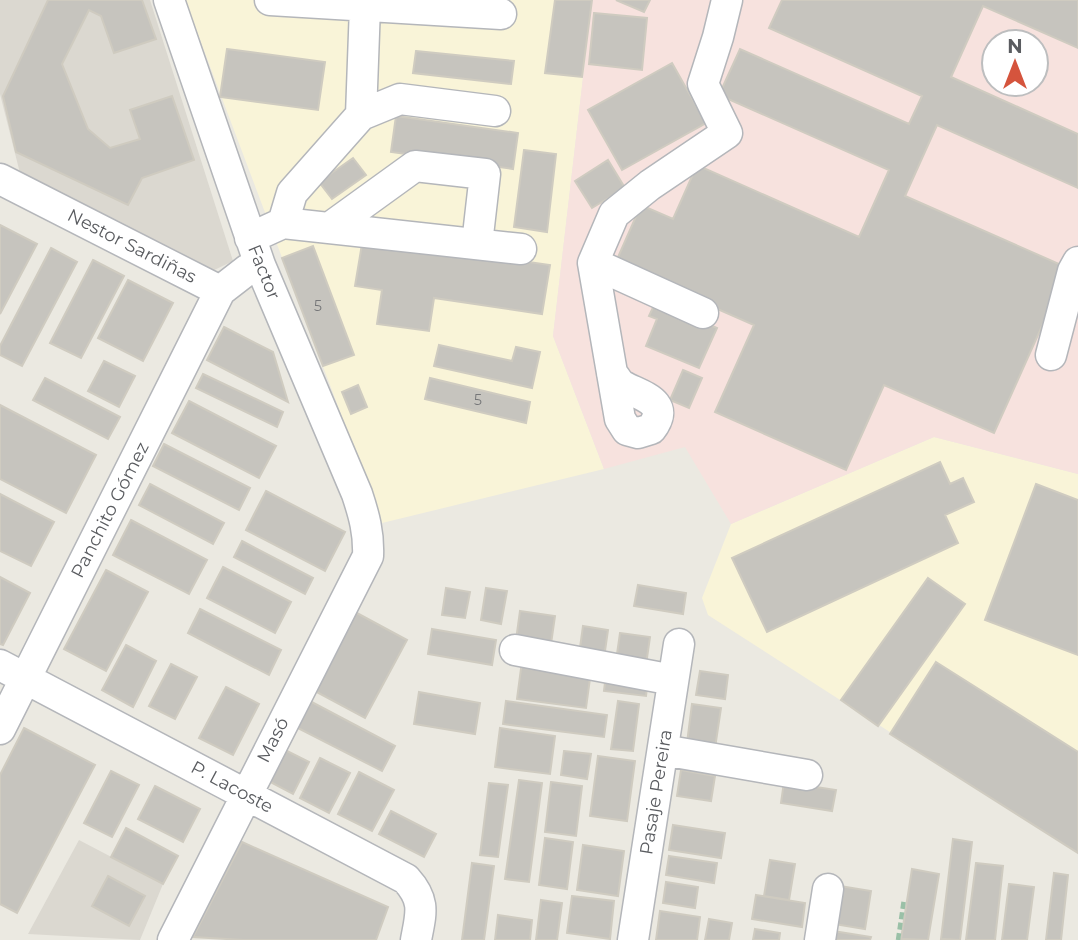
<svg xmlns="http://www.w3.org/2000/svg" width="1078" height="940" font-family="Montserrat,sans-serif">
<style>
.commercial{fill:#f9f4d8}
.education{fill:#dbd8d0}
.medical{fill:#f7e2de;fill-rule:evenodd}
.building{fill:#c6c4be;stroke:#cfcbc0;stroke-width:2}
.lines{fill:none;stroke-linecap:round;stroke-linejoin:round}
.minor-casing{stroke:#b4b6ba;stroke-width:33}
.path{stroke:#9ac0a7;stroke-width:4.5;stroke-dasharray:7 3.5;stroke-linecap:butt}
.minor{stroke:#fff;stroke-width:30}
.labels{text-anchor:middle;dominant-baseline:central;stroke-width:5;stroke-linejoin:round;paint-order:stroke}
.number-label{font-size:14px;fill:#757678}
.street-label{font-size:18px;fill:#5a5c60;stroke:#fff}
</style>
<rect width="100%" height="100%" fill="#ebe9e1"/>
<path class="commercial" d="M185,0H592L553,336L604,469L382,523Z
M934,437L1078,474V853L708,615L702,598L731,524Z"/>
<path class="education" d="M0,0H150L233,261L206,274L22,181L0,94Z
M79,840L163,884L140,940L28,934Z"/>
<path class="medical" d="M592,0H1078V474L934,437L731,524L685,447L604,469L553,336ZM994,42H1036V84H994Z"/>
<path class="building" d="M48,0H142L156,39L114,53L101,16L89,10L62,64L88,129L110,148L140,139L130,110L172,96L194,160L142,178L128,205L16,152L3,96Z
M555,0H592L582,77L545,73Z
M616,0H650L644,12Z
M782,0H1078V48L983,6L951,77L1078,134V188L937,125L905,196L1068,268L994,433L884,385L846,470L715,412L754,325L615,264L641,205L673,219L697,165L859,237L889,170L719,95L740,49L909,124L922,96L769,28Z
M594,13L647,18L642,70L589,64Z
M227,49L325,62L318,110L220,97Z
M416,51L514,61L511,84L413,73Z
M672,63L706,123L622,170L588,110Z
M396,116L518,133L513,169L391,152Z
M524,150L556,154L547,232L514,227Z
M353,158L366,175L332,199L319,182Z
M608,160L625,188L592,208L575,181Z
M0,225L37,244L0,314Z
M363,238L550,265L542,314L434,298L429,331L377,324L382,290L355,286Z
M313,246L354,355L323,366L282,258Z
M51,248L77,262L22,366L0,355V346Z
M93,260L124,276L81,358L50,343Z
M128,280L173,303L143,361L98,338Z
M656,301L717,328L699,368L646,346L657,319L649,316Z
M224,327L273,352L288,402L207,360Z
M439,345L512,361L516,347L540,352L532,388L434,366Z
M104,361L135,376L119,407L88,391Z
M683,370L702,378L689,408L670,400Z
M203,374L283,412L277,427L196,388Z
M45,378L120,417L108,439L33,400Z
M430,378L530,402L526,423L425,399Z
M358,385L367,407L351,414L342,392Z
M189,401L276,446L259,478L172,433Z
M0,405L96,455L66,513L0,479Z
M164,444L250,488L239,510L153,466Z
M940,462L950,484L963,478L974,502L945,515L958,543L767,632L732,558Z
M150,484L224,523L213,544L139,505Z
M1036,484L1078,500V655L985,620Z
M266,491L345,532L325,571L246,530Z
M0,494L54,522L31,566L0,551Z
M131,520L207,560L189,594L113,555Z
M242,541L313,578L305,594L234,557Z
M223,567L291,602L275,633L207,598Z
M106,570L148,592L106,671L64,649Z
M0,577L30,593L3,645L0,644Z
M928,578L965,604L878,726L841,700Z
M638,585L686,593L683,614L634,606Z
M446,588L470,592L465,618L442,615Z
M486,588L507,591L501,624L481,620Z
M200,609L281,650L269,675L188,633Z
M520,611L555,616L551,644L516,640Z
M355,612L407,640L365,718L313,690Z
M583,626L608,630L604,658L579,655Z
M432,629L496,640L492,665L428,654Z
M620,633L650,637L646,665L616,661Z
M126,645L156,661L133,707L102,690Z
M522,661L591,671L586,708L517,699Z
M936,662L1078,752V853L890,734Z
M171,664L197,677L175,719L149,706Z
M700,671L728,675L725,699L696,695Z
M606,674L648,680L646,696L604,691Z
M226,687L259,704L233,755L199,738Z
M419,692L480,703L475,734L414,724Z
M306,699L395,746L382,771L292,725Z
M506,701L607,715L604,737L503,724Z
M618,701L639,704L633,751L611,749Z
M692,704L721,708L715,748L687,743Z
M24,728L95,765L17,913L0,904V775Z
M500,728L555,736L550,774L495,767Z
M277,746L309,762L293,794L261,777Z
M564,751L591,754L587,779L561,775Z
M598,756L635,761L627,821L590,816Z
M320,758L350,773L329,813L300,798Z
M681,770L715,776L711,801L677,796Z
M111,771L139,785L112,837L84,823Z
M359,772L394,790L372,831L338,814Z
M519,780L542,783L529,882L505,879Z
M551,782L582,786L576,836L545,832Z
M784,782L836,790L832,811L781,803Z
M489,783L508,785L498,857L480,855Z
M155,786L200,809L183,842L138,819Z
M391,811L436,834L424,857L379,834Z
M673,825L725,833L721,858L669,850Z
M126,828L178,856L163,884L111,857Z
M545,838L573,842L567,889L539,885Z
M953,839L972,842L960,940L941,939Z
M242,842L388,907L376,940H243L193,937Z
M583,845L624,851L618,896L577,890Z
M669,856L717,863L714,883L666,875Z
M770,860L795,864L789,900L764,896Z
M472,863L494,866L484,940H462Z
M976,863L1003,866L995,940H966Z
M912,869L939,874L928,940L901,939Z
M1054,873L1068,875L1061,940H1046Z
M108,876L145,896L129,926L92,906Z
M666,882L698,887L695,908L663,903Z
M1009,884L1034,887L1027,940H1002Z
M840,886L871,891L865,929L834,924Z
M756,895L805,903L802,927L752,919Z
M572,896L614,901L610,939L567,933Z
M541,900L562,903L557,940H536Z
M660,911L700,917L697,940H656Z
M498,915L532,920L530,940H495Z
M709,919L732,923L729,940H705Z
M755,929L780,933L779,940H753Z
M827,930L871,937L870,940H825Z"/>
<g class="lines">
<g class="minor-casing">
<path id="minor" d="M169,0L260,265L357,494C364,515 369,533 368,556L173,940
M270,0L501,14
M361,115L365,6
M0,179L220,291L247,270L260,265
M283,223L292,193L361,115L400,99L495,111
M332,226L415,166L485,174L477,244
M250,238L283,223L521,249
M593,263L703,313
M1051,355L1073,271L1078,262
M612,373C616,378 618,383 623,386C641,396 672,402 651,429L638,433L627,430L620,419L593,263L614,214L650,185L727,133L703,84L718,37L727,0
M515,650L673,680
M0,665L406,879C426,901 421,913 416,940
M0,729L220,291
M663,750L807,775
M633,940L679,644
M820,940L828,889"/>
</g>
<path class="path" d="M898,940L904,899"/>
<use href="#minor" class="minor"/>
</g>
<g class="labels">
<g class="number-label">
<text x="318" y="306">5</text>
<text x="478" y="400">5</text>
</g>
<g class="street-label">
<text transform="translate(132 246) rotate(27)">Nestor Sardiñas</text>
<text transform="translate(264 272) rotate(68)">Factor</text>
<text transform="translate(110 510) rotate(-63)">Panchito Gómez</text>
<text transform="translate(273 740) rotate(-63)">Masó</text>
<text transform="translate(232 787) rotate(28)">P. Lacoste</text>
<text transform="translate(656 792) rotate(-81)">Pasaje Pereira</text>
</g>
</g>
<g transform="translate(1015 63)"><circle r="33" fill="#ffffff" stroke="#bdbebf" stroke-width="2"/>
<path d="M0-5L12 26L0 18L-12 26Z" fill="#d5543d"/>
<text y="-10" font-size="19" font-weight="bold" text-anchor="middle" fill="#5a5c60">N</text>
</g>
</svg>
